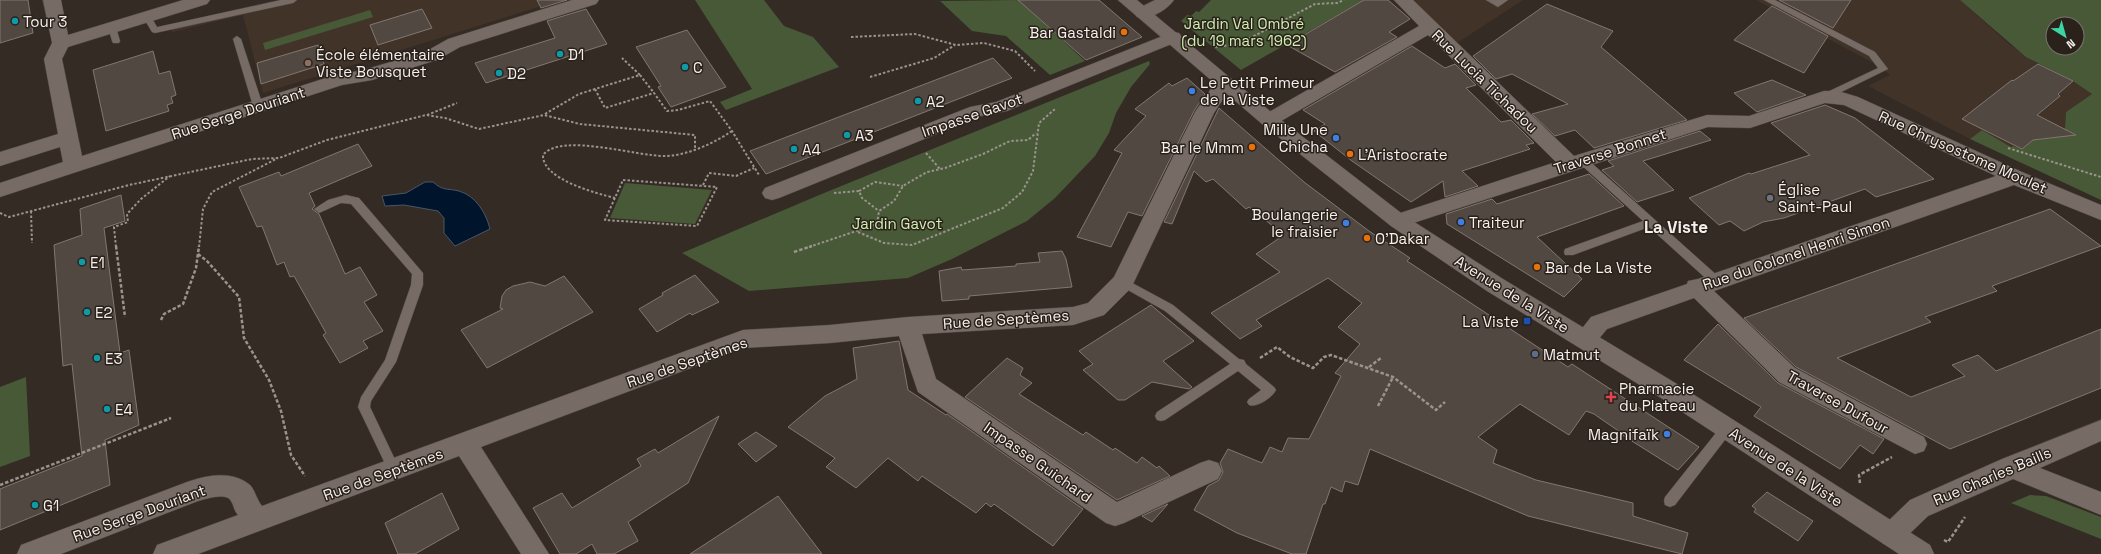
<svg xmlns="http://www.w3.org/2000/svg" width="2101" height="554" font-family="'Space Grotesk',sans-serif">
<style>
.built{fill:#423329}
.green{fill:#485937;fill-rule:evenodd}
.water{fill:#00142c;stroke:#4a5666}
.building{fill:#524842;stroke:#827770}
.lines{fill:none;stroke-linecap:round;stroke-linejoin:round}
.lane-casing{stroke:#504843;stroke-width:1}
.street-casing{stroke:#504843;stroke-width:1}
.secondary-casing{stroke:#504843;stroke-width:1}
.path-far1{stroke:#9b938e;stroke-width:2;stroke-dasharray:2.5 2;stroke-linecap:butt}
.path{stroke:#9b938e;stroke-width:2.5;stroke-dasharray:3.5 2;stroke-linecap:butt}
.lane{fill:#766c65;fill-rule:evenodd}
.street{fill:#766c65;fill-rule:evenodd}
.secondary{fill:#766c65;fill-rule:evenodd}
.culture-dot{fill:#0f9aa8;stroke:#2a211b;stroke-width:1.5}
.food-dot{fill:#e8710a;stroke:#2a211b;stroke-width:1.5}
.education-dot{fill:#8d6e63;stroke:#2a211b;stroke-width:1.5}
.shop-dot{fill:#3f7fe0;stroke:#2a211b;stroke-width:1.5}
.worship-dot{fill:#6b7280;stroke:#2a211b;stroke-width:1.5}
.transit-dot{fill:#1a4fb4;stroke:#2a211b;stroke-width:1.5}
.service-dot{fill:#5c6f8a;stroke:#2a211b;stroke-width:1.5}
.health-dot{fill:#e0444e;stroke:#2a211b;stroke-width:1.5}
.labels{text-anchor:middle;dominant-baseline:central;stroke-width:3;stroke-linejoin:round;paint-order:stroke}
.poi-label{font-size:15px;fill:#f6f0ec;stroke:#2a211b;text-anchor:start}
.park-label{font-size:15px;fill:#d0f0b1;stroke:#2a211b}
.street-label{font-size:15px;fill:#f6f0ec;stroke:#2a211b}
.quarter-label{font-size:17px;font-weight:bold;fill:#f6f0ec;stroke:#2a211b}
</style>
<rect width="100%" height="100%" fill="#342b25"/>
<path class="built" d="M278,0H561L263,93L243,15L172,32V24Z
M1411,0H1523L1457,43Z
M1756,0H1960L2009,44L2038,64L2073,81L2092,94L2066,112L2065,128L2052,138L2033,140L2022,149L2013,146L2011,147L1982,130L1970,139L1868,86L1890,75L1877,65Z"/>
<path class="green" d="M695,0H764L784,26L813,37L839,67L726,110L720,102L752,89Z
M1019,0L1085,61L1050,75L1006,36L972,31L940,1Z
M1211,0H1364L1241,70L1181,21L1187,15L1191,16L1196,11L1199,12Z
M1960,0H2101V200L1970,139L1982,130L2011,147L2013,146L2022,149L2033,140L2052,138L2065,128L2066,112L2092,94L2073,81L2026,57ZM2053,24H2077V48H2053Z
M370,10L373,17L265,50L263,43Z
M1149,61L1150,64L1131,87L1116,113L1109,133L1095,156L1055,198L1027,221L952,259L908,278L749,291L682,253L824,193Z
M625,183L712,190L695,224L610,218Z
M26,377L30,456L0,467V387Z
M2030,495L2046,496L2101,517V539L2011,503Z"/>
<path class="water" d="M425,182H433C443,191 446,188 459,191C476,196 486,213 490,229L455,246L444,233V218L438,211L404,205L385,206L382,196L406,193Z"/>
<path class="building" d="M0,0H28L33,33L0,43Z
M537,0H567L541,8Z
M1018,0H1099L1142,37L1086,60Z
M1364,0H1388L1410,19L1389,32L1397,37L1335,72L1287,45Z
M1779,0H1851L1833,28Z
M1547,4L1613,31L1601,47L1687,120L1594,148L1575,130L1555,136L1532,114L1568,104L1512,74L1496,79L1473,56Z
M1772,6L1828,36L1804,73L1734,40Z
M422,9L432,28L378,45L370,25Z
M586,9L607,44L486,83L475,63L555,38L547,21Z
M687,30L726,87L671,107L658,87L661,86L636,47Z
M318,45L324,64L261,84L257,63Z
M1412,46L1445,68L1455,64L1476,85L1466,88L1501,122L1511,120L1534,143L1526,145L1530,149L1462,171L1478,186L1445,197L1443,181L1411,202L1352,161L1314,131L1325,124L1303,110Z
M153,51L159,74L170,71L176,95L171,97L173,103L167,105L169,111L106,131L93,70Z
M993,58L1012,78L766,174L750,151Z
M2038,64L2073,81L2058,94L2060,96L2037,115L2076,135L2033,140L2022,149L1962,119L2012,80L2013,81Z
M1187,78L1205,94L1194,111L1142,216L1128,212L1111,247L1077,237L1122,153L1114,150L1146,116L1135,109L1169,83L1172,86Z
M1772,80L1806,95L1757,112L1734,93Z
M1825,105L1855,118L1934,179L1876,197L1865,189L1784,218L1763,222L1744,231L1730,221L1719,225L1689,198L1749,173L1751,174L1810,155L1771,123Z
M1219,108L1304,182L1369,231L1410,258L1407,261L1568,367L1572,364L1699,447L1678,470L1619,433L1620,432L1594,414L1586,411L1569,435L1520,404L1478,437L1497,450L1493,463L1536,480L1633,503V516L1688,533L1682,554L1528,516L1370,449L1358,485L1345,481L1342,492L1331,487L1325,504H1323L1306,554H1292L1237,533L1194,510L1208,486L1219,480L1223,472L1220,463L1228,449L1262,463L1270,447L1282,452L1288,438L1309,439L1341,376L1335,373L1360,344L1338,327L1362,303L1328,278L1256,320L1262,326L1240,339L1211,313L1280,272L1256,254L1284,235L1249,207L1246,209L1213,179L1206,182L1194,171L1172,224L1164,222Z
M1700,131L1711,140L1643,161L1674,190L1637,202L1602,170L1614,166L1608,161Z
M358,144L372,166L309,193L315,206L312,209L319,214L345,274L360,267L377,295L364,302L383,331L363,341L368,348L340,363L323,335L326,333L294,276L290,277L284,262L277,265L262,226L257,227L239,187L279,172L281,176Z
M1589,174L1624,206L1537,237L1582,279L1564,297L1447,224L1446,214L1492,199L1497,204Z
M121,195L125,221L104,228L120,353L129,350L139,425L105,440L110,485L0,530V489L82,456L72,364L63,366L54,245L82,235L80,209Z
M2050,209L2101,246L1992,286L1997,291L1925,317L1931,322L1837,358L1911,397L1965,376L1952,365L1978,355L1996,371L2101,329V388L1950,449L1796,367L1744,318Z
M1062,251L1066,259L1072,287L969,296V299L942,301L939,271L961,267L962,270L1016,266V264L1040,262L1038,253Z
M695,275L719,302L692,315L690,313L657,332L639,309L663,295L662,293Z
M564,276L593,312L487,368L461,330L503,309L500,308L502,296L506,290L513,286L530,282L545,286Z
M1151,305L1194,341L1163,361L1192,387L1189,389L1152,382L1125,400H1118L1083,370L1093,364L1079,351Z
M1718,324L1778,383L1884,439L1873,454L1860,445L1840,469L1754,416L1761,407L1684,360Z
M899,341L908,390L946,415L947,414L1083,509L1053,546L994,504L991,507L986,503L976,513L922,476L918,481L888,458L856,488L826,467L835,458L788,427L825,396L857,379L853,348Z
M1007,358L1023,368L1020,375L1032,383L1019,394L1083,435L1086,432L1113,450L1115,448L1137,463L1142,457L1157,468L1159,466L1170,476L1117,500L965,397Z
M719,416L688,483L628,522L638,541L614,554H597L592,544L576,554H560L533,508L562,493L572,508L641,466L637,459L655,449L658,453Z
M756,432L777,446L756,462L738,444Z
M1767,492L1813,521L1798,541L1754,512L1756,509L1752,506Z
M442,493L459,529L415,554H398L385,523Z
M778,496L822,554H690L739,522Z
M1168,504L1152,522L1142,516Z"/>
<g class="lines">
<g class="lane-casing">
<path id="lane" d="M281,0H297L293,3L155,33L152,32L143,17L147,14L150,15L157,27Z
M1486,0H1508L1498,7Z
M1764,0H1775L1875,52L1888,69L1827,99H1821L1819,97L1821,95L1878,68L1869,56Z
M112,24L116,27L120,41L119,43H113L112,41L108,27Z
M237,36L241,39L263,106L261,108L258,109L253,106L233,39Z
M1582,157L1586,158L1720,278L1722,281L1720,284H1712L1649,227L1573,255H1565L1564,252L1565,249L1643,221L1578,162L1577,160Z
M346,195L359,198L423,273V285L396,362L371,401L370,407L400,470L398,474L394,475L390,474L358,407L361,397L385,360L411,285L412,274L351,204L341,203L319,213L314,209L328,200Z
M1123,278L1173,305L1239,359L1244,360L1246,364L1274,387L1276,390C1272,398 1257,408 1249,405L1247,402L1249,399L1261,390L1238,371L1165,420L1161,421L1157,420L1155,416L1157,412L1230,364L1165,311L1119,285L1117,282L1119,279Z
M1727,423L1731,424L1733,428L1731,432L1675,505L1670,507L1665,505L1664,501L1665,497L1723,424Z"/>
</g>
<g class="street-casing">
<path id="street" d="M43,0H61L68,35L183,0H210L207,4L68,47L62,59L82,156L332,76L363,70L425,52L448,39L572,0H599L596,4L460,47L437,60L372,80L342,85L0,197V183L63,162L60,147L0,166V152L58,134L44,59L52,43Z
M1155,0H1174C1166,11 1150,20 1137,17L1134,13L1137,9Z
M1394,0H1413L1574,156L1707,115L1749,116L1824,91H1838L1858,97L2022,172L2101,205V220L2014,185L1714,291L1795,368L1924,437L1927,444L1924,451L1915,454L1779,382L1694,298L1607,329L1593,346L1585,349L1577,346L1573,340L1591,317L1687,284L1688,281L1698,279L1996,176L1844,105L1825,103L1750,128L1708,127L1398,228L1391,226L1387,221L1391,216L1556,162L1428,35L1276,124L1269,126L1262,124L1259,120L1262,116L1419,26Z
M1173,32L1179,33L1182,37L1179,41L1007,111L981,116L779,198L772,200L765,198L762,193L765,188L970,107L996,102Z
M1224,78L1231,80L1233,84L1214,113L1134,282L1131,288L1104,315L1073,325L922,334L936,379L1117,502L1200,463L1209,460L1218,463L1222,471L1218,479L1124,523L1115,526L1106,523L918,392L899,336L830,343L744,348L481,447L549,554H521L459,456L198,554H153L157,545L238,515C234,511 234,506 231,501C226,492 206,499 198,501L61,554H17L21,545L187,482C207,475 232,470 250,485C255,490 257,500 262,506L743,330L830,325L908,317L1073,307L1088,303L1114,277L1195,112L1217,80Z
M2101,420V441L2040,468L2101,492V515L2013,479L1928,516L1900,543L1891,547L1882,543L1878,535L1882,527L1910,500L2002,459Z"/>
</g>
<g class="secondary-casing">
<path id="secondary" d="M1118,0H1137L1276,116L1405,216L1503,279L1677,384L1930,545L1934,554H1899L1661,398L1487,291L1391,226L1262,124Z"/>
</g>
<path class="path-far1" d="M851,37L915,34L956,45L984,43L1015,51L1035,71
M1215,47L1239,44L1315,4L1337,3L1344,0
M640,75L654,93
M870,77L934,58L955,45
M595,89L605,108L654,93L667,111L678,110L710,101L732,131L759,175
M545,114L579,94L640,75L622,58
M427,115L457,103
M2008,148L2101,177
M926,153L940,169
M623,180L717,187L697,226L605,220Z
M703,185L709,173L736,176L754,168
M859,191L875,182L903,186
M834,193L859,191L862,198L879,211
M615,198C595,193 542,179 543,155C561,132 638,157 666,156C689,155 714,143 732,131
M31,211L32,243
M0,213L9,217L129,185L252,159L279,158L327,140L426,115L445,118L479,129L544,115L580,124L695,135V150
M858,232L884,243L912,245L1003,208L1022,192L1033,171L1039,123L1055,109
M116,247L114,227L128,222L127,214L141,199L170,176
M199,247L203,209L212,192L278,158
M809,247L877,224L879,211L894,201L903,186L927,172L945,168L983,154L1010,141L1028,140L1036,133"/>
<path class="path" d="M116,246L125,317
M794,252L812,246
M198,254L207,261L239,297L244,338L269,380L281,411L291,455L305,476
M161,320L164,314L183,304L196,268L199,246
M1260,358L1277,347L1290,357L1313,368L1324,357L1331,355L1393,377L1436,410L1445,402
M1369,367L1381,358
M1378,406L1393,377
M1860,483L1859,475L1892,457
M0,485L171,418
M1944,540L1948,542L1965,517"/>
<use href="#lane" class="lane"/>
<use href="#street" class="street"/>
<use href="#secondary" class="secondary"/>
</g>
<g class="culture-dot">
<circle cx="15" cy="21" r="4"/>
<circle cx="560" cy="54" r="4"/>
<circle cx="685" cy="67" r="4"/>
<circle cx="499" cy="73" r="4"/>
<circle cx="918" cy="101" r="4"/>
<circle cx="847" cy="135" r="4"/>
<circle cx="794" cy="149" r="4"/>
<circle cx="82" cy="262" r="4"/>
<circle cx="87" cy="312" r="4"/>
<circle cx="97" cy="358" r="4"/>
<circle cx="107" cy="409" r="4"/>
<circle cx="35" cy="505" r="4"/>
</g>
<g class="food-dot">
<circle cx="1124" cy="32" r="4"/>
<circle cx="1252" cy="147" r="4"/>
<circle cx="1350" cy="154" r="4"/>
<circle cx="1367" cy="238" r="4"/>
<circle cx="1537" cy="267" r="4"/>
</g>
<circle class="education-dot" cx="308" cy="63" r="4"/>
<g class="shop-dot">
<circle cx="1192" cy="91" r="4"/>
<circle cx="1336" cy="138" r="4"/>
<circle cx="1461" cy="222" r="4"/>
<circle cx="1346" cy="223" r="4"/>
<circle cx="1667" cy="434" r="4"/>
</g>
<circle class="worship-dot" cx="1770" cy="198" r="4"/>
<rect class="transit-dot" x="1523" y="317" width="8" height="8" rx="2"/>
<circle class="service-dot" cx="1535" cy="354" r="4"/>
<path class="health-dot" d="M1609 391h4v4h4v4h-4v4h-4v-4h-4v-4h4z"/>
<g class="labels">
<g class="poi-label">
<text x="23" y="21">Tour 3</text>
<text x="1116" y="32" text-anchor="end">Bar Gastaldi</text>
<text x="316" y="54">École élémentaire<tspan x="316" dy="17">Viste Bousquet</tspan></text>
<text x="568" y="54">D1</text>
<text x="693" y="67">C</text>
<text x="507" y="73">D2</text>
<text x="1200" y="82">Le Petit Primeur<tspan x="1200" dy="17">de la Viste</tspan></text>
<text x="926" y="101">A2</text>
<text x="1328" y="129" text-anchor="end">Mille Une<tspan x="1328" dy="17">Chicha</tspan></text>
<text x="855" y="135">A3</text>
<text x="1244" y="147" text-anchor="end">Bar le Mmm</text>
<text x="802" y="149">A4</text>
<text x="1358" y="154">L'Aristocrate</text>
<text x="1778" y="189">Église<tspan x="1778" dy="17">Saint-Paul</tspan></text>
<text x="1338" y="214" text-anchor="end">Boulangerie<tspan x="1338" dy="17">le fraisier</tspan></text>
<text x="1469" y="222">Traiteur</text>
<text x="1375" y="238">O'Dakar</text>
<text x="90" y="262">E1</text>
<text x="1545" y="267">Bar de La Viste</text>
<text x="95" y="312">E2</text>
<text x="1519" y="321" text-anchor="end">La Viste</text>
<text x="1543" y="354">Matmut</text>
<text x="105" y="358">E3</text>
<text x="1619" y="388">Pharmacie<tspan x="1619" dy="17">du Plateau</tspan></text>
<text x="115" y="409">E4</text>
<text x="1659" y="434" text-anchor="end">Magnifaïk</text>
<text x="43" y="505">G1</text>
</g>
<g class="park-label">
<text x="1244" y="23">Jardin Val Ombré<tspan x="1244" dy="17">(du 19 mars 1962)</tspan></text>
<text x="897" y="223">Jardin Gavot</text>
</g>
<g class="street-label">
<text transform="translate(1485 81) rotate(44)">Rue Lucia Tichadou</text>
<text transform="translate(238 113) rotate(-18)">Rue Serge Douriant</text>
<text transform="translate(972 115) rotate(-19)">Impasse Gavot</text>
<text transform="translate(1610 151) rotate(-18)">Traverse Bonnet</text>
<text transform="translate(1963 152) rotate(24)">Rue Chrysostome Moulet</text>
<text transform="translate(1796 253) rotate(-19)">Rue du Colonel Henri Simon</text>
<text transform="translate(1512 294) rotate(32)">Avenue de la Viste</text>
<text transform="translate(1006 319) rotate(-4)">Rue de Septèmes</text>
<text transform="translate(687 362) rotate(-19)">Rue de Septèmes</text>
<text transform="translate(1838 402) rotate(29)">Traverse Dufour</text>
<text transform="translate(1038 462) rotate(35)">Impasse Guichard</text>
<text transform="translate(1786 467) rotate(33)">Avenue de la Viste</text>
<text transform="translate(383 474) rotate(-20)">Rue de Septèmes</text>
<text transform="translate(1992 476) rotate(-23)">Rue Charles Baills</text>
<text transform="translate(139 513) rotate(-20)">Rue Serge Douriant</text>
</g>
<g class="quarter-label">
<text x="1676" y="227">La Viste</text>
</g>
</g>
<g transform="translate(2065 36) rotate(143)"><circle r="19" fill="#2a211b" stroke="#7c746f"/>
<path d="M0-3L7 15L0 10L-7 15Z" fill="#3dd4a3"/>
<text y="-6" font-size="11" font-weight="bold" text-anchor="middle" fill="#f6f0ec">N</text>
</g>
</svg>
